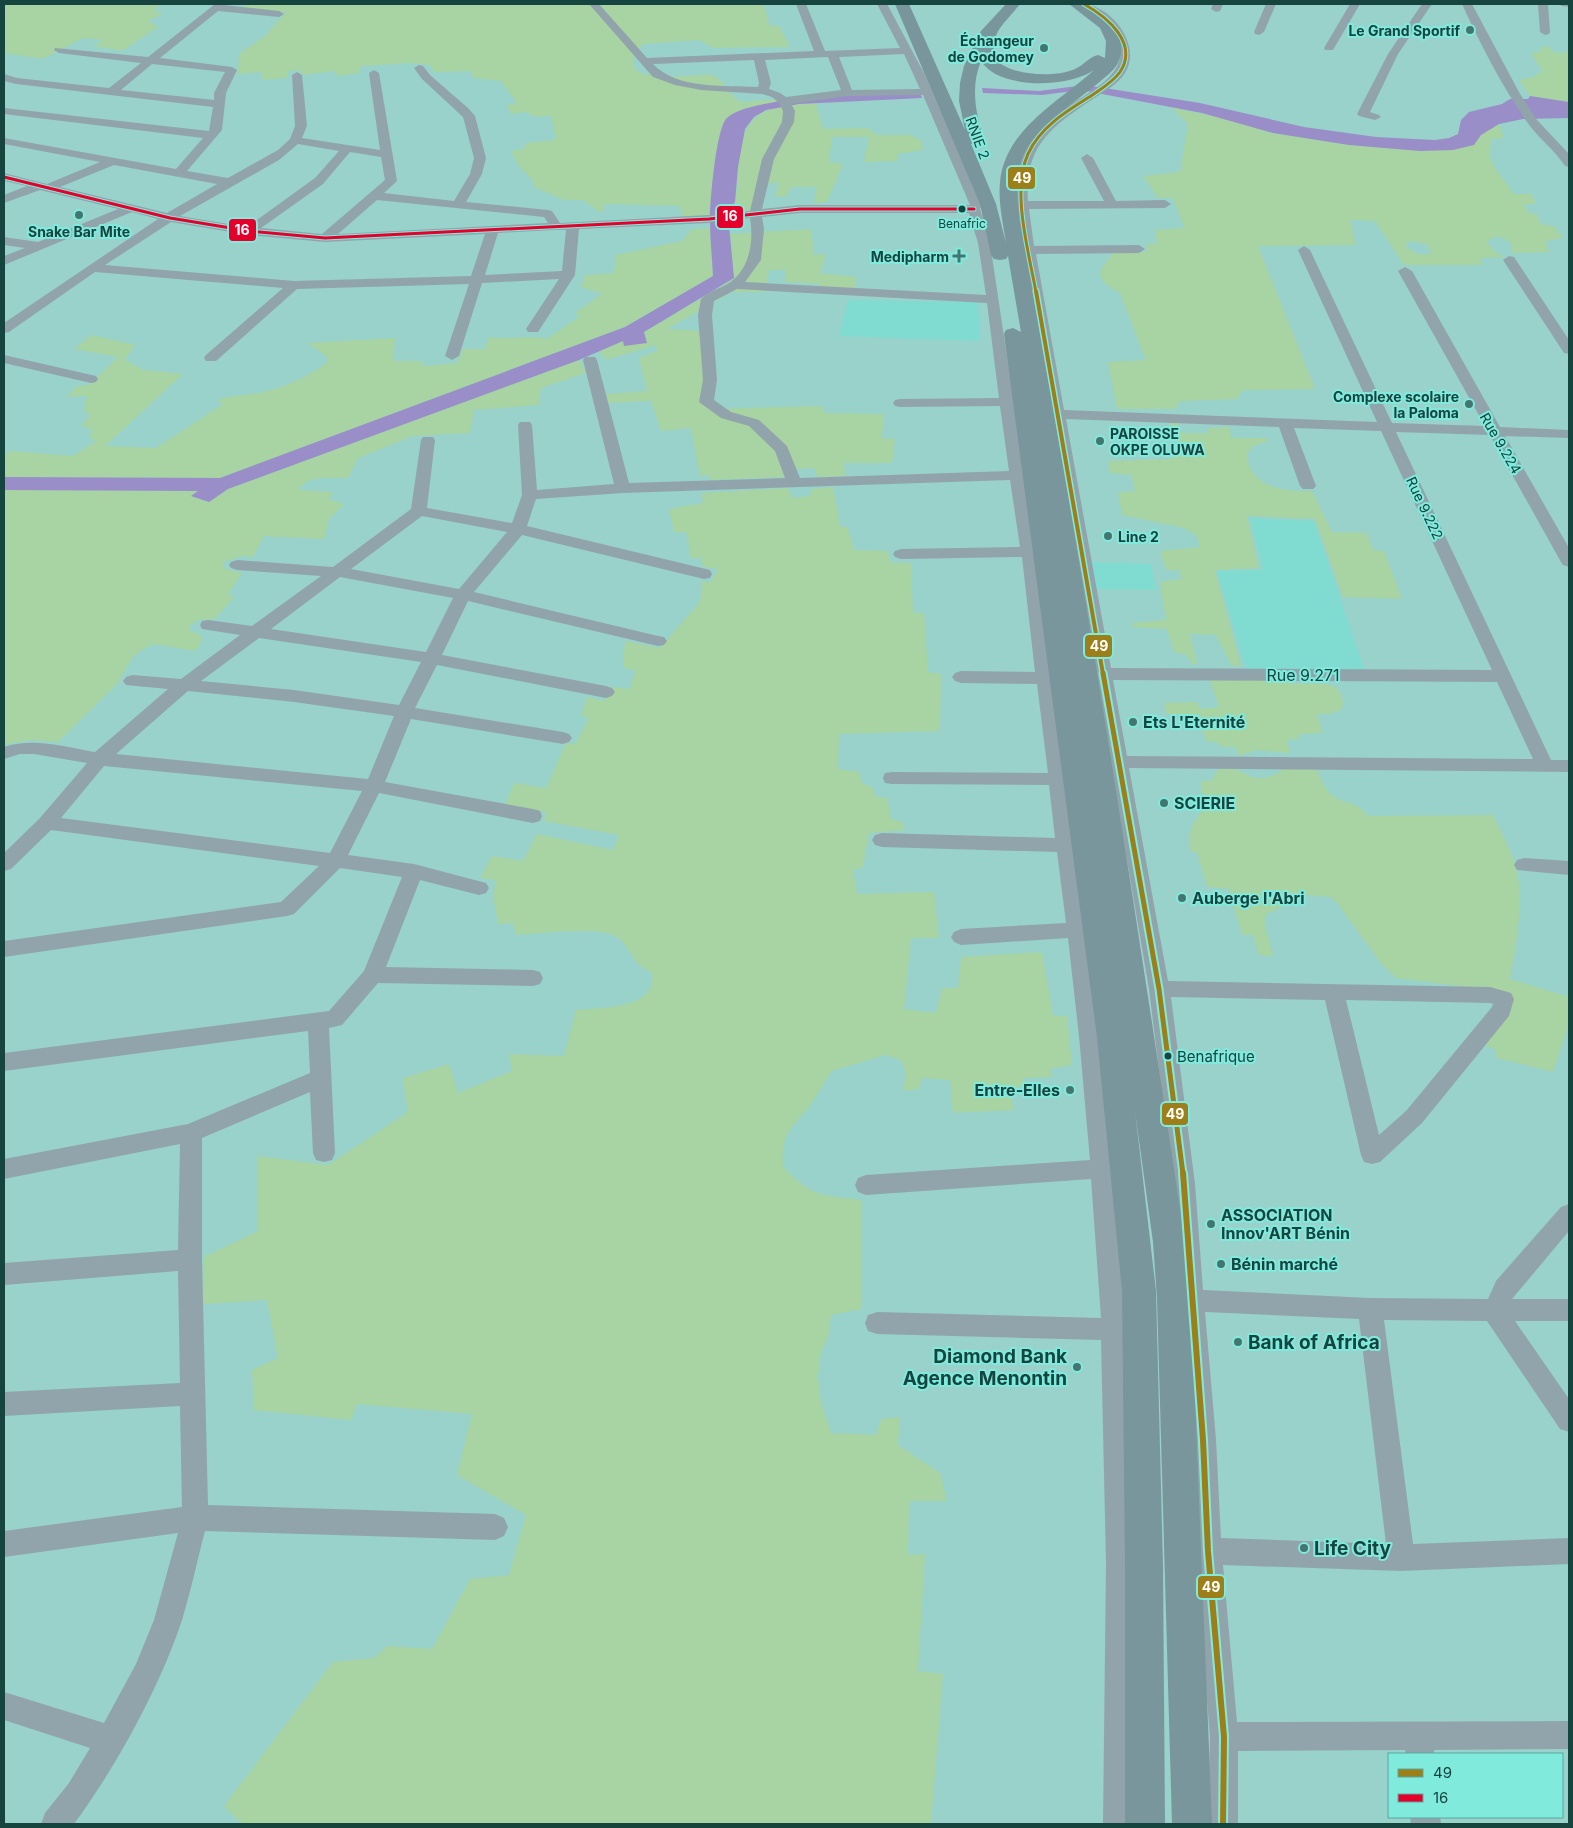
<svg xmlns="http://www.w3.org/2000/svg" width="1573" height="1828" font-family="Inter,sans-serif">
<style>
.built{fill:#80dcd1}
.green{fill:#a8d3a2;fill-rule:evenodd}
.water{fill:#9a8ec8}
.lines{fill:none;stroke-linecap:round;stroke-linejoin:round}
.minor{fill:#91a4ac;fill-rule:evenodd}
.highway{fill:#79969d;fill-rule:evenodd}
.bus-1-far3-casing{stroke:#80eadd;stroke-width:5}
.bus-1-far2-casing{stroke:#80eadd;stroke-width:7}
.bus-1-far1-casing{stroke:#80eadd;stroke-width:9}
.bus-1-casing{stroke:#80eadd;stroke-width:10}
.bus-2-casing{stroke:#80eadd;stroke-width:5}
.bus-1-far3{stroke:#9d7f19;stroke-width:3}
.bus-1-far2{stroke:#9d7f19;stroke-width:4}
.bus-1-far1{stroke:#9d7f19;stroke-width:5}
.bus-1{stroke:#9d7f19;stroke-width:6}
.bus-2{stroke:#e4002b;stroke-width:3}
.poi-dot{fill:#447670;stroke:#80eadd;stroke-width:2}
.bus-dot{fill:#16443f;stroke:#80eadd;stroke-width:2}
.labels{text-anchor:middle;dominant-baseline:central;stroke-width:4;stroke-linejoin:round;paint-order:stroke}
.far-bus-label{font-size:12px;fill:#16443f;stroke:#80eadd}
.far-poi-label{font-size:14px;font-weight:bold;fill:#16443f;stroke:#80eadd;text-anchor:end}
.far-street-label{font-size:14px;fill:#16443f;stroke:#80eadd}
.bus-label{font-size:15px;fill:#16443f;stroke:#80eadd;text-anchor:start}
.street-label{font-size:16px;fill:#16443f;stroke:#80eadd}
.poi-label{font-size:16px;font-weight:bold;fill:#16443f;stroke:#80eadd;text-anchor:start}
.near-poi-label{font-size:19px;font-weight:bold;fill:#16443f;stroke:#80eadd;text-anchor:start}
.line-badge{stroke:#80eadd;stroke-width:2}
.badge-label{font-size:14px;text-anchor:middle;font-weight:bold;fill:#fff}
</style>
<rect width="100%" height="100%" fill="#98d2cb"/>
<path class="built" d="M848,300L978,302L980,341L839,336Z
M1250,518L1314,521L1364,669H1246L1217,571L1263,570Z
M1091,562L1151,564L1156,590L1096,589Z"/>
<path class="green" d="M4,4H152L160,5L154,11L162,14L148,21L158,27L122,51L94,46L103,40L83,38L43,59L4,53Z
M245,4H764L769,25L779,26L790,47L713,48L699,40L643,44C640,48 636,52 634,57C624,87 699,73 711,75C725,78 729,98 742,102L796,98L797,99L742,109L718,143L710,217L684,220L679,206L605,204L602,213L582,200H564L534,187V182L518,165L511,151L524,149L526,143L556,140L551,116L534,117L527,112L511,114L507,105L517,103L501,81L473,78L471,71L434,72L430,65L410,63L361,66L359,73L338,76L334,71L303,75L300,70L288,71V78L261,80V72L238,74L239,54L265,36L286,12L243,7Z
M1548,46L1555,53L1569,52V102L1530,96L1519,80L1534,77L1537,74L1543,72L1531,53L1542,51L1540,47Z
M816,103L823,129L868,128L876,135H910L921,140L923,150L898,154V161L864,162L869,137H832L829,162L843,164L827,202L814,203L817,187H791L786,197L775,196L779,183H769L761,195L753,200L750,219H743L741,213L728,214C738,198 737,188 738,170C742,111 762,106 816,103Z
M1172,108L1223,118L1273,133L1349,145L1420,151L1474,145L1481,135L1499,124L1504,138L1491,139L1490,157L1495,168L1514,194H1531L1536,204H1524L1529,213L1536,214L1541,224L1554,226L1563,238L1545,241L1549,252L1511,253L1512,245C1506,237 1494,233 1487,242L1494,251L1505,257L1481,258V265H1404L1375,221L1350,220L1356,245L1258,246L1315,389L1243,390L1237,399L1180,401L1176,409H1117L1108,362L1146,360L1120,293L1105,284L1100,276L1101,269L1113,253L1148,252L1146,244L1157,243L1155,230L1184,228L1173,198H1158L1143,176L1180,172L1188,124ZM1411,241L1426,244L1432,252C1422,258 1411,253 1405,244Z
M710,228L713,276L625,327L220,478L4,477V456L10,451L73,456L96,441L89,437L92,430L81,425L90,416L84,410L87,396L67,397L77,386L89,385L118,357L74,349L92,335L135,345L125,360L144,370L183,374L105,446L156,448L223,404L217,400C231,396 244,395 258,393C278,390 314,375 328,361L325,355L307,343L395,338L393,361H421L424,366L457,363L463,349H485L489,337C509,340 528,335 547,339L580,316L575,313L602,294L581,287L585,275L614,273L616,255L682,241L692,229Z
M812,229L813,255L826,254L820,273L856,277L855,293L818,292L820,284L785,282L786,270H769L765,292H732L667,329L704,331L707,409L822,406L825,413L884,414L882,438L895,439L892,463H844L845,476L817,477L814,468L782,470L784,477L711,480L709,475L700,476L691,428L661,431L651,401L608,403L606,394L647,391L639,358L657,351L656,345L606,360L599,351L624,341V345L646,343L644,332L734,279L730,234Z
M579,360L586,373L541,388L539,405L474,410L470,433L413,436L358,458L348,478C332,479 307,474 299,490L333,492L328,499L344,504L329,519L324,539L264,536L253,557L242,556L224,562L223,568L242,573L228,594L234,597L215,619L198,620L189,626L190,630L202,636L200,645L195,651L154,644L143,649L133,657L117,684L58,742L30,740L4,745V490L199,491L191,496L209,502L228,489Z
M1170,423H1178L1181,433H1209L1208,428L1229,427L1232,438H1267L1266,443C1257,443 1252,445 1247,454C1249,488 1285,492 1312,491L1332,532L1367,533L1373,550L1384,551L1402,599L1343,597L1315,519L1247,516L1259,568L1215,570L1241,666H1232L1216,635L1190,634L1197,664H1192L1187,655L1174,652L1167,629L1133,627L1132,623L1166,620L1160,582L1182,579L1178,570H1166L1160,551L1200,547L1197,536L1184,528L1122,515L1118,492L1135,491L1131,475L1110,473L1108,461L1171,459L1172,451L1177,448L1179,442L1174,435Z
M833,487L840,526L848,528L854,550L888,551L891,563H911L913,613H924L928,672L941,674L940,731L839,734L838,769L860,772L861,782L873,788L875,796L887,798L891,819L902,822L905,830L869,833L863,867L853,870L857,894L934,892L939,938H911L904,1009L936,1013L942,988H958L961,957L1042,952L1053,1016H1067L1072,1065L1050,1069L1052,1077L1023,1078L1025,1086L1011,1088L1013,1110L953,1113L950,1080L921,1078L920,1089L903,1091L906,1073L901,1060L885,1055L832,1071C823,1083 817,1097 808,1108C789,1131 781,1135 783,1167C812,1197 821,1195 861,1200V1309L831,1315L828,1338L821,1351L818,1377L821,1402L831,1433L876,1435L881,1419L900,1417L898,1445L940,1473L947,1501H909L908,1555L925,1554L918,1671L943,1674L931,1824H242L224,1806L333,1662L374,1658L387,1646L432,1649L470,1579L509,1575L526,1515L457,1475L472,1414L357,1404L351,1420L254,1410L252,1370L278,1358L267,1300L204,1304V1257L258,1231V1156L328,1165L408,1112L403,1078L449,1064L458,1093L512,1071L509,1054L564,1056L576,1010C602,1007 658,1010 652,972C631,965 634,950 618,938C603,925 537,934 516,935L513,923L498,924L493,896L496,880L480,878L492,856L523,861L537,834L613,850L619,835L544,821L546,812L505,805L514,783L546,788L566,743L575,744L589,718L581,716L587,697L605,701L611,687L630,689L635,671L623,667L625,641L660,648L700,602L702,581L711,582L718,569L703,567L701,558L691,559L687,533L674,532L669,509L703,503L702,493L788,488L792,498L810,496L812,489Z
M1209,678L1283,679C1299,692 1338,671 1343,701C1344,705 1343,708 1339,710C1333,715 1324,714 1317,714L1323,733L1299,734V739L1287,740L1290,753L1256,750L1239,756L1236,747H1221L1217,742H1207L1197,714H1166L1164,703L1197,702L1200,709L1219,707Z
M1283,768L1316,769C1321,778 1325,791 1334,797C1345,804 1359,802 1366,815L1374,816L1493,815C1501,833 1513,853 1517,872C1524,905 1516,946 1510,979L1569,997V1023L1553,1072L1497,1058L1495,1049L1484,1045L1508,1003L1475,988L1396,978L1380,962L1338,904L1330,897L1306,895L1265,915L1266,929L1273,956L1259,955L1253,935H1242L1229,889L1207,887L1197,852H1191C1185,831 1194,823 1205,806L1200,782L1212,780L1218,769H1235L1254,778H1265L1277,774Z"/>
<path class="water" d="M1085,85L1200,103L1304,127L1376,137L1435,140L1449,138L1458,134L1461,120L1469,112L1502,104L1510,99H1528L1530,96L1569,102V118L1523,119L1499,124L1481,135L1474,145L1453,150L1420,151L1349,145L1273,133L1202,113L1081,90L1042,95L983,93L982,88L1039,91Z
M920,93L922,98L799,104L766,110L754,117L745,129L738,167L735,202L728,214L734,278L644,332L647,343L624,346L623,341L579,360L228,489L209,502L191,496L198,491L4,490V477L220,478L625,327L713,276C712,257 710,238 710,219C710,201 716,131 726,119C749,94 883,95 920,93Z"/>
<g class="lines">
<path class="minor" d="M215,4L279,11L284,14L279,17L218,11L160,58L232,67L237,70L226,93L222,130L187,171L228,178L278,150L290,139L295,126L292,75L297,72L302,75L307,126L302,138L380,150L369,73L374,70L379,73L397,181L384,193L454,201L470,174L474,158L463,117L422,79L414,68L419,65L423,66L430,75L468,108L475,116L486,158L482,174L466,202L548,210L552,211L560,223L709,215L750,211L762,159L782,122L783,111L779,103L772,97L762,94L701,90L675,85L653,77L589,4H599L647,58L814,51L796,4H806L825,51L900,48L877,4H887L924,73L982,205L980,209L990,243L1055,678L1101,1036L1124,1287L1132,1563L1133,1824H1103L1106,1563L1101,1340L877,1334L868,1331L865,1323L868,1315L877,1312L1101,1318L1091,1179L866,1195L858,1192L855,1185L858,1178L866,1175L1090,1160L1079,1036L1068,938L961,945L954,942L951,937L954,932L961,929L1066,923L1057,852L882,847L875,845L872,840L875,835L882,833L1055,838L1049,785L892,784L885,783L883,778L885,773L892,772L1048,773L1037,684L961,683L955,681L952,677L955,673L961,671L1035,672L1022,557L901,559L895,557L893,554L895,551L901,549L1020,547L1010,480L623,493L536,499L527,526L710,570L712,574L710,578L704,579L522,535L474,592L658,636L664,637L667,641L664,645L658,646L468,601L442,655L606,686L612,688L615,692L612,696L606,698L437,665L415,708L563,732L569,734L572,738L569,742L563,744L411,719L385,782L533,809L540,811L542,816L540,821L533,823L379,793L348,855L414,864L486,883L489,888L486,893L479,895L420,880L386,967L533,970L540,972L543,978L540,984L533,986L378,983L342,1025L329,1028L335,1153L332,1160L324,1162L316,1160L313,1153L310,1092L202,1138V1260L208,1505L495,1514L504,1518L508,1527L504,1536L495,1540L205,1531C197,1561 191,1591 182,1620C160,1687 116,1767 74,1824H41L45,1813L69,1783L90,1748L4,1720V1692L104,1723L136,1664L154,1620L178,1533L4,1557V1531L182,1507L180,1406L4,1416V1392L180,1383L178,1271L4,1285V1263L178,1250L180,1144L4,1179V1159L188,1124L310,1073L308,1031L4,1071V1053L329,1011L364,971L402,877L340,868L294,914L287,916L4,957V941L281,902L319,866L51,830L11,869L4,871V853L40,818L87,763L34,754H20L4,759V747C33,737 65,747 95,752L168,689L126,685L123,681L126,677L132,675L181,679L240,635L202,629L200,625L202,621L208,620L252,626L321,576L237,570L231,568L229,565L231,562L237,560L333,567L411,509L421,440L423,437H433L435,440L427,508L512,523L522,495L518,425L520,422H530L532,425L537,490L614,484L583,360L585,357H595L597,360L629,483L785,478L775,451L749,426L721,418L699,402L703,380L698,315L701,299C708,291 720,289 729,283C750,269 754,241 750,218L709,223L579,229L575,275L538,332H528L526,329L559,279L482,283L459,356L452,360L445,356L469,284L297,289L216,361H206L204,358L206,355L283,288L95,272L9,332L4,333V323L158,219L132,212L4,265V256L25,248L4,245V237L38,242L118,209L40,190L4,203V195L27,186L4,181V173L47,184L100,162L4,144V138L176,169L203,138L4,114V108L209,131L213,107L16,84L4,81V74L17,78L109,88L141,63L59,53L54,50L55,48L148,57ZM904,54L920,89L852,90L839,57ZM828,57L841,90L786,97L780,93L769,89L771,83L765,60ZM754,60L759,83L758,87C726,85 677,90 653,64ZM152,64L225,72L214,93V100L121,90ZM923,95L970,205H800L762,209L774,159L794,122L795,111L791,104L848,96ZM298,144L339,151L315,178L247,227L180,216L279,160ZM350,152L381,157L385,180L322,234L261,228L323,184ZM114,165L217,184L167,213L60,187ZM377,200L544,217L548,223L338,234ZM800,213H969L978,243L986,295L745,282L761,260L764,229L762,217ZM171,222L249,235L325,242L485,234L471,276L294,281L105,265ZM555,230H566L562,271L485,275L498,233ZM737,289L987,303L999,398L900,399L895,400L893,403L895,406L900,407L1000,406L1009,471L800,478L787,446L759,420L731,412L714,400L717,380L712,315L714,301ZM422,516L507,532L459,589L351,569ZM340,577L453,598L426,652L271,629ZM259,638L421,662L399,705L294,690L201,681ZM188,691L294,702L394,716L368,779L116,754ZM104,766L362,791L330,853L61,818Z
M1079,4C1109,2 1143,44 1125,73C1118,84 1104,92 1093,99C1051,127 1024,146 1028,201H1104L1081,158L1087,154L1093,158L1116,201L1165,200L1171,204L1165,208L1029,209L1034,246L1139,245L1145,249L1139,253L1036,254L1064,410L1377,422L1298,250L1304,246L1310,250L1392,423L1485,426L1398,271L1405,267L1412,271L1500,427L1569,430V438L1505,436L1569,548V567L1563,565L1561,562L1490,435L1396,432L1551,760H1569V772L1129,768L1168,981L1490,987L1511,993L1514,999L1509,1016L1422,1123L1380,1162L1372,1164L1364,1162L1361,1155L1325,1000L1171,997L1195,1184L1203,1290L1370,1298L1488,1299L1496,1281L1561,1207L1569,1204V1231L1512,1299H1569V1321H1515L1569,1399V1432L1560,1429L1487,1321L1384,1320L1413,1544L1569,1538V1564L1401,1571L1223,1565L1237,1722L1569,1721V1749L1434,1750V1754H1406L1405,1750L1238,1751V1824H1208L1210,1737L1195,1551L1190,1440L1181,1310L1170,1307L1167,1299L1170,1291L1179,1288L1173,1184L1149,989L1019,229C1016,204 1011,176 1022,153C1029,138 1042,125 1054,115C1076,98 1134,77 1118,40C1109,22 1091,17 1079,4ZM1066,419L1279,427L1300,486L1303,489H1313L1316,486L1294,428L1381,431L1492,670L1111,668ZM1113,680L1497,682L1533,759L1127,756ZM1346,1000L1490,1003L1493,1004L1492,1007L1406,1111L1379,1135ZM1205,1312L1359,1319L1386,1544L1221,1538L1216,1440Z
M1213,4H1223L1220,11L1216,12L1211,9Z
M1266,4H1276L1264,32L1259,35L1255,34L1254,32Z
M1350,4H1360L1333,50H1325L1324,48Z
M1422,4H1432L1398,54L1370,112L1379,115L1381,117L1375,120L1359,116L1357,114L1388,54Z
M1462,4H1472L1520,94L1537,120L1569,154V167L1565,166C1554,149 1538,138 1527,122C1501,85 1481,45 1462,4Z
M1538,4H1548L1550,32L1549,34L1545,35L1540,32Z
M1560,4H1569V7L1561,6Z
M1509,256L1514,257L1569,340V354L1564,353L1503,260Z
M4,355L96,376L98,379L96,382L91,383L4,363Z
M1524,858L1569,861V875L1517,870L1514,865L1517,860Z
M1410,1817H1440L1441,1824H1411Z"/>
<path class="highway" d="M895,4H909L965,130L959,101L960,83L964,66L981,31L1006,4H1020C1006,23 987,34 996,60C1012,76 1055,78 1075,69C1084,65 1089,57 1098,55L1105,58L1106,41L1100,28L1069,4C1087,4 1100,8 1112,23C1120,33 1125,51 1118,63C1114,71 1104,78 1097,84C1074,103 1046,120 1029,145C1013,169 1017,195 1020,222C1082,561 1134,901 1185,1242L1191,1298L1212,1824H1172L1157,1298L1153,1242L1135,1111L1156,1291L1163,1567L1165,1824H1125V1567L1122,1291L1097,1037L1004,334L1006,330L1013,328L1021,332L1008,256L1006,259L1000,260L994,259L991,255L980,204ZM981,61C999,90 1069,88 1094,70C1059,102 1005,129 1000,182C998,202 1003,223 1006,243L996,204L971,144L982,143L984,140C976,114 970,88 981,61Z"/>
<g class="bus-1-far3-casing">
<path id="bus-1-far3" d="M1036,292C1029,253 1011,191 1028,154C1040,127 1067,111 1091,96C1101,89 1113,82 1120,72C1139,43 1107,17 1084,4"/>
</g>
<g class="bus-1-far2-casing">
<path id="bus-1-far2" d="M1036,291L1103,674"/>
</g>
<g class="bus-1-far1-casing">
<path id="bus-1-far1" d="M1103,673L1159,989L1183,1174"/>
</g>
<g class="bus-1-casing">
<path id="bus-1" d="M1183,1173L1203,1440L1208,1551L1224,1737L1223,1824"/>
</g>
<g class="bus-2-casing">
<path id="bus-2" d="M4,177L170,218L249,231L325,238L709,219L800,209H974"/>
</g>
<use href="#bus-1-far3" class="bus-1-far3"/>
<use href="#bus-1-far2" class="bus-1-far2"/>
<use href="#bus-1-far1" class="bus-1-far1"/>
<use href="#bus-1" class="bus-1"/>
<use href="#bus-2" class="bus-2"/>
</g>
<g class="poi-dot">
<circle cx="1470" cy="30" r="5"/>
<circle cx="1044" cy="48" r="5"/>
<circle cx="79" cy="215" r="5"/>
<path d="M956.5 248.5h5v5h5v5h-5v5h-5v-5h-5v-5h5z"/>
<circle cx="1469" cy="404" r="5"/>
<circle cx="1100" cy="441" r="5"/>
<circle cx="1108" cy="536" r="5"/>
<circle cx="1133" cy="722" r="5"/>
<circle cx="1164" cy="803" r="5"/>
<circle cx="1182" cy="898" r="5"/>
<circle cx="1070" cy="1090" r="5"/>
<circle cx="1211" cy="1224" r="5"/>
<circle cx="1221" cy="1264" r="5"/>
<circle cx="1238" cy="1342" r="5"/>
<circle cx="1077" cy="1367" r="5"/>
<circle cx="1304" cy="1548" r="5"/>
</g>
<g class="bus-dot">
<circle cx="962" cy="209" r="4.5"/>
<circle cx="1168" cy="1056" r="4.5"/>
</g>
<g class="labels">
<g class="far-bus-label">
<text x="962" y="223">Benafric</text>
</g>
<g class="far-poi-label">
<text x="1460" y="30">Le Grand Sportif</text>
<text x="1034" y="40">Échangeur<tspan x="1034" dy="16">de Godomey</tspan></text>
<text x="79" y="231" text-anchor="middle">Snake Bar Mite</text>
<text x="949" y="256">Medipharm</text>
<text x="1459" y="396">Complexe scolaire<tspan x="1459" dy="16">la Paloma</tspan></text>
<text x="1110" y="433" text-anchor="start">PAROISSE<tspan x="1110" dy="16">OKPE OLUWA</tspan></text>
<text x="1118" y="536" text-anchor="start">Line 2</text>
</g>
<g class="far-street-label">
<text transform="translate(978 138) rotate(70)">RNIE 2</text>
<text transform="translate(1501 443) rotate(60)">Rue 9.224</text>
<text transform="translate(1425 508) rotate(65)">Rue 9.222</text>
</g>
<g class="bus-label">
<text x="1177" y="1056">Benafrique</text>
</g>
<g class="street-label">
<text x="1303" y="675">Rue 9.271</text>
</g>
<g class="poi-label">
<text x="1143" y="722">Ets L'Eternité</text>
<text x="1174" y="803">SCIERIE</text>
<text x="1192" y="898">Auberge l'Abri</text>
<text x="1060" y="1090" text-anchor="end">Entre-Elles</text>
<text x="1221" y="1215">ASSOCIATION<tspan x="1221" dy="18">Innov'ART Bénin</tspan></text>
<text x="1231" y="1264">Bénin marché</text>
</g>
<g class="near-poi-label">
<text x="1248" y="1342">Bank of Africa</text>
<text x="1067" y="1356" text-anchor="end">Diamond Bank<tspan x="1067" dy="22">Agence Menontin</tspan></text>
<text x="1314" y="1548">Life City</text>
</g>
</g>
<g class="line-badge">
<rect x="1007" y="166" width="29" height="24" rx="5" fill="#9d7f19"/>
<rect x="716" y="205" width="28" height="24" rx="5" fill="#e4002b"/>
<rect x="228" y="218" width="29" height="24" rx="5" fill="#e4002b"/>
<rect x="1084" y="634" width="29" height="24" rx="5" fill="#9d7f19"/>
<rect x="1161" y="1102" width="28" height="24" rx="5" fill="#9d7f19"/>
<rect x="1197" y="1575" width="28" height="24" rx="5" fill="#9d7f19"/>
</g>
<g class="badge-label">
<text x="1022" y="183">49</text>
<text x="730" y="221">16</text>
<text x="242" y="235">16</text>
<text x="1099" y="651">49</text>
<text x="1175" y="1119">49</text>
<text x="1211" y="1592">49</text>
</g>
<rect width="1573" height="1828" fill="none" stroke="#16443f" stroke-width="10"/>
<rect x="1388" y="1753" width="175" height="65" fill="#80eadd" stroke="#56a89e"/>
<rect x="1398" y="1769" width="25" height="8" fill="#9d7f19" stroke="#56a89e"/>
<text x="1433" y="1778" font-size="15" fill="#16443f">49</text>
<rect x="1398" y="1794" width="25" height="8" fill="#e4002b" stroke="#56a89e"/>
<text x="1433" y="1803" font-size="15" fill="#16443f">16</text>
</svg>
